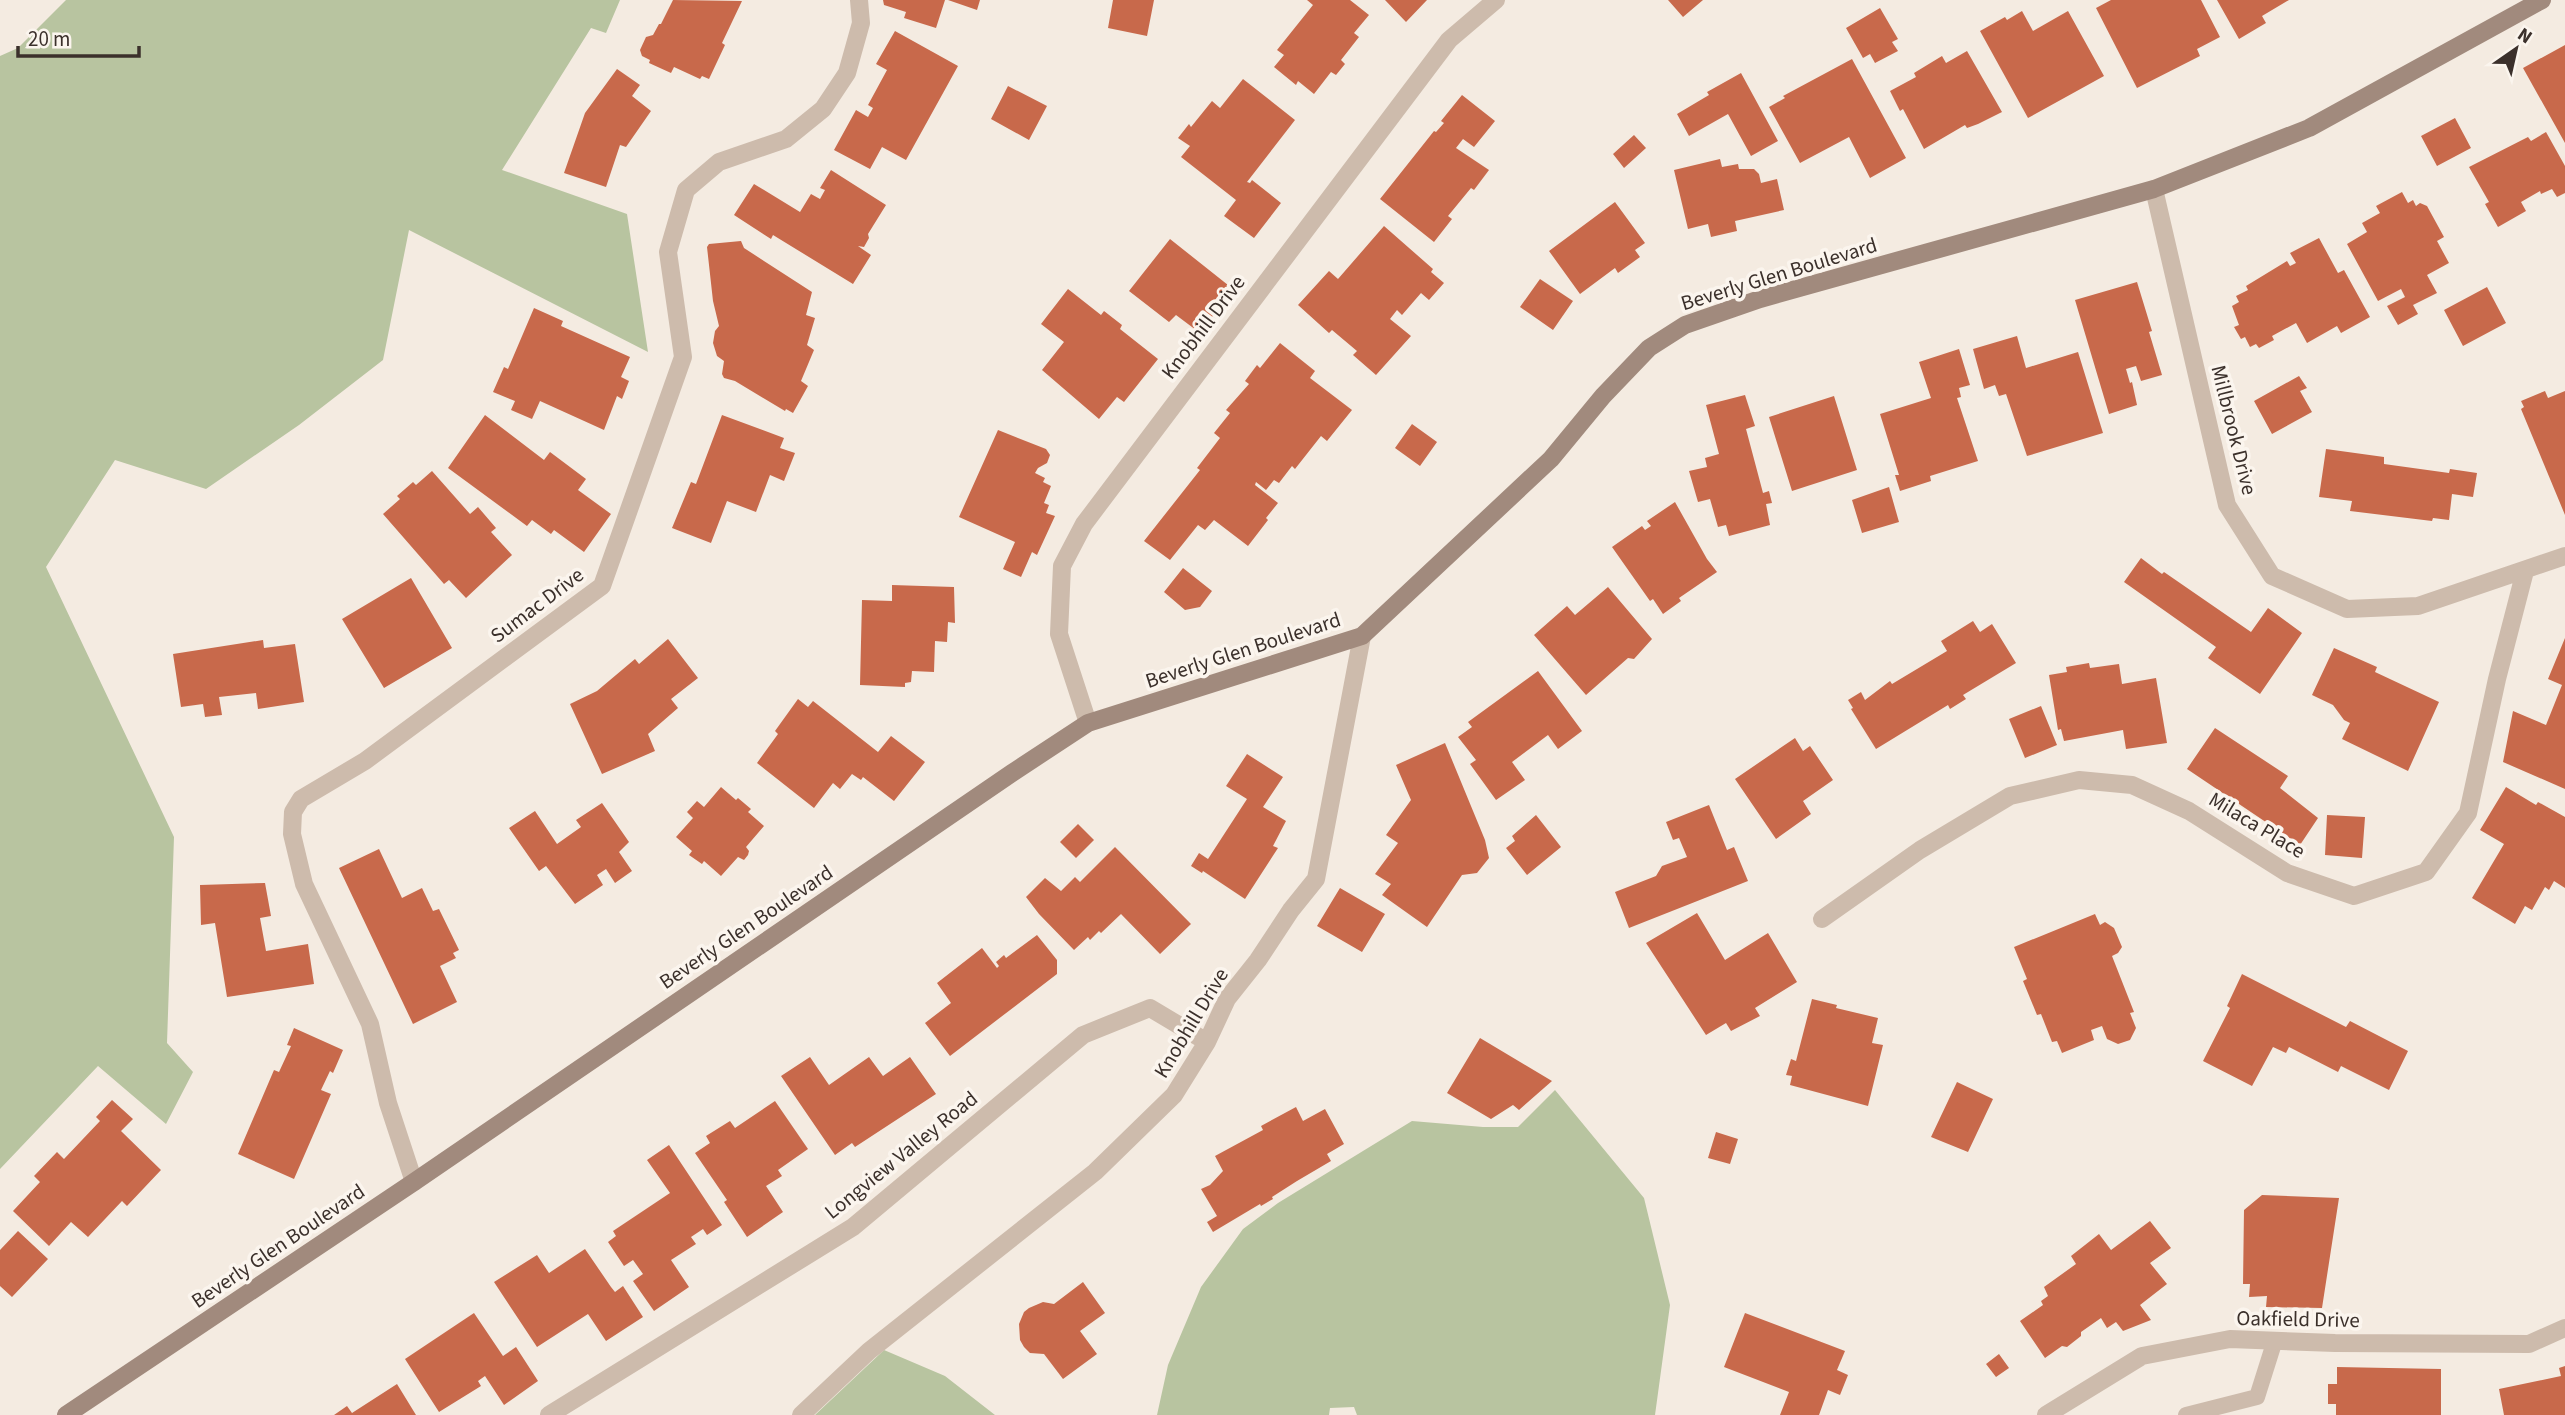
<svg xmlns="http://www.w3.org/2000/svg" width="2565" height="1415" font-family="'Source Sans 3',sans-serif">
<style>
.green{fill:#b8c4a0}
.building{fill:#c8694b}
.lines{fill:none;stroke-linecap:round;stroke-linejoin:round}
.service{stroke:#cdbbac;stroke-width:16}
.minor{stroke:#cdbbac;stroke-width:18}
.secondary{stroke:#a18a7d;stroke-width:18}
.labels{text-anchor:middle;dominant-baseline:central;stroke-width:7;stroke-linejoin:round;paint-order:stroke}
.street-label{font-size:21px;fill:#3b302b;stroke:#fbf5ee}
</style>
<rect width="100%" height="100%" fill="#f4ebe1"/>
<path class="green" d="M66,0H620L606,33L591,28L502,170L627,214L648,352L409,230L383,360L299,425L206,489L115,460L46,567L174,837L167,1043L193,1072L166,1124L98,1066L0,1169V56L18,48Z
M1555,1090L1644,1198L1670,1305L1655,1415H1357L1354,1407L1330,1408L1329,1415H1157L1168,1365L1201,1287L1243,1229L1278,1203L1412,1121L1483,1127H1518Z
M884,1350L945,1376L995,1415H815Z"/>
<path class="building" d="M673,0L742,1L722,43L725,45L709,79L702,76L700,79L674,67L671,73L649,63L650,60L642,56L640,50L646,37L653,35L659,24H661Z
M883,0H945L936,28L904,18L906,12L884,5Z
M948,0H980L977,10Z
M1113,0H1154L1147,36L1108,28Z
M1307,0H1350L1369,15L1354,33L1359,37L1341,60L1345,64L1336,75L1331,72L1314,94L1298,81L1296,85L1274,67L1284,55L1277,50L1313,5Z
M1385,0H1427L1406,22Z
M1668,0H1703L1683,17Z
M2111,0H2201L2220,37L2197,49L2200,56L2137,88L2096,8Z
M2217,0H2289L2262,16L2266,23L2239,39Z
M1880,8L1898,39L1892,42L1898,51L1875,63L1870,54L1863,58L1846,28Z
M2022,11L2033,31L2068,11L2104,76L2028,118L1980,31L2005,17L2007,20Z
M895,31L958,66L906,160L882,147L870,169L834,150L856,110L868,117L873,108L868,105L887,70L876,64Z
M2565,45V143L2523,68Z
M1967,51L2002,112L1978,124L1967,128L1965,125L1924,149L1903,109L1900,111L1890,91L1916,77L1914,73L1942,56L1946,63Z
M1852,59L1906,158L1870,178L1849,137L1800,163L1769,107L1785,98L1783,96Z
M617,69L640,85L632,96L651,111L626,147L620,145L606,187L564,173L585,113Z
M1741,73L1778,141L1751,156L1728,114L1689,136L1677,114L1709,95L1707,92Z
M1243,79L1295,120L1247,182L1250,183L1252,180L1281,203L1254,238L1224,216L1236,200L1181,157L1190,146L1178,138L1189,124L1191,127L1212,101L1220,108Z
M1008,86L1047,106L1029,140L991,119Z
M1462,95L1495,121L1474,147L1463,139L1456,148L1489,170L1474,190L1471,188L1448,216L1452,219L1434,242L1380,199L1434,131L1436,132L1444,123L1441,121Z
M2455,118L2471,148L2437,166L2421,136Z
M2546,132L2565,166V193L2557,197L2552,189L2541,194L2540,191L2521,202L2526,211L2498,227L2485,204L2489,202L2469,167L2528,137L2531,141Z
M1634,135L1646,148L1624,168L1613,154Z
M1720,159L1722,167L1738,164L1739,169H1754L1759,174L1761,183L1777,179L1784,210L1735,221L1737,231L1711,237L1708,224L1688,229L1674,170Z
M831,170L886,205L868,234L869,238L864,247L858,246L871,255L853,284L773,235L771,239L734,215L754,184L800,212L811,194L820,199L825,190L820,188Z
M2402,192L2408,203L2413,200L2416,206L2420,203L2427,206L2444,237L2437,241L2449,263L2427,275L2437,293L2413,305L2418,314L2398,325L2387,306L2405,297L2401,289L2378,301L2347,244L2367,232L2362,223L2380,213L2376,206Z
M1615,202L1645,243L1635,250L1640,257L1618,273L1615,268L1580,294L1549,251Z
M1384,226L1433,269L1431,272L1444,283L1429,300L1421,293L1402,315L1397,310L1390,319L1411,336L1376,375L1353,355L1357,351L1332,330L1329,333L1298,305L1329,271L1338,279Z
M2319,238L2338,273L2344,270L2370,317L2341,333L2337,326L2307,343L2296,323L2272,336L2274,340L2259,348L2256,344L2250,347L2245,337L2241,339L2234,327L2239,325L2232,306L2239,302L2236,296L2248,290L2246,286L2287,261L2290,266L2296,263L2290,253Z
M1170,239L1233,289L1200,333L1176,315L1169,322L1129,291Z
M741,241L744,248L812,292L806,315L815,318L807,345L814,350L801,381L808,386L793,413L786,409L785,411L735,381L724,378L722,374L724,361L717,356L713,343L715,331L719,326L713,301L707,247L709,244Z
M1540,279L1573,301L1553,330L1520,307Z
M2137,282L2152,331L2149,332L2162,375L2141,381L2136,366L2126,369L2130,383L2132,382L2137,405L2109,414L2075,300Z
M2487,287L2506,323L2463,346L2444,310Z
M1068,289L1101,315L1104,311L1122,325L1120,329L1158,359L1124,402L1117,397L1099,419L1042,370L1064,342L1041,324Z
M534,308L563,321L561,326L630,357L621,377L629,381L622,399L617,396L604,430L540,401L532,419L511,410L515,401L493,392L504,367L508,369Z
M2017,336L2026,368L2078,352L2103,433L2027,456L2006,394L1999,396L1995,385L1984,389L1973,349Z
M1280,343L1315,371L1310,378L1352,410L1327,441L1321,436L1295,469L1292,466L1279,483L1274,480L1266,490L1256,482L1255,485L1278,503L1266,518L1268,520L1248,546L1214,520L1205,530L1198,525L1170,560L1144,541L1200,470L1197,468L1220,438L1214,433L1230,413L1226,410L1249,384L1245,381L1257,365L1260,368Z
M1959,349L1970,385L1959,388L1961,397L1957,398L1978,461L1930,476L1931,481L1900,491L1895,475H1899L1880,414L1931,398L1919,362Z
M2299,376L2307,388L2300,391L2312,412L2272,434L2254,401Z
M2545,391L2548,398L2565,391V515L2521,409L2524,407L2521,401Z
M1745,395L1755,426L1746,429L1763,493L1769,491L1772,503L1766,504L1770,525L1729,536L1726,525L1718,527L1710,499L1698,502L1689,471L1707,467L1705,458L1719,454L1706,405Z
M1834,396L1857,470L1792,491L1769,417Z
M485,415L544,460L550,452L586,479L578,490L611,514L584,552L554,530L551,534L532,520L527,526L448,468Z
M722,415L784,438L780,448L795,453L784,481L770,475L756,512L727,501L711,543L672,528L691,482L696,484Z
M1412,424L1437,442L1420,466L1395,448Z
M998,430L1046,449L1050,455L1047,463L1038,468L1035,473L1045,478L1043,482L1051,486L1044,503L1049,505L1046,513L1055,516L1037,555L1032,552L1021,577L1003,569L1015,542L959,517Z
M2326,449L2384,457V464L2449,473L2450,469L2477,473L2473,497L2452,494L2449,520L2433,518L2432,521L2350,511L2352,501L2319,497Z
M432,471L470,514L478,507L496,528L491,532L512,555L466,598L449,580L444,584L383,514L400,499L397,496L413,482L416,485Z
M1889,487L1899,522L1862,533L1852,500Z
M1675,502L1707,559L1717,572L1679,598L1681,601L1663,614L1653,599L1650,601L1612,547L1642,526L1645,530L1651,526L1647,521Z
M2141,558L2162,574L2164,572L2251,632L2268,608L2302,633L2260,694L2208,658L2216,647L2124,582Z
M1183,568L1212,591L1200,607L1185,610L1164,592Z
M411,578L452,648L384,688L342,619Z
M892,585L954,587L955,623L948,622L947,642L935,641L934,672L912,671L911,682L905,683V687L860,685L862,600L892,601Z
M1608,587L1652,639L1634,659L1628,658L1586,695L1534,635L1567,606L1575,615Z
M1973,621L1980,632L1992,624L2016,663L1963,695L1966,699L1950,709L1948,705L1876,749L1851,709L1853,708L1848,700L1861,692L1865,700L1890,681L1892,684L1947,651L1941,641Z
M2565,638V789L2503,762L2513,711L2546,725L2562,685L2548,679Z
M668,639L698,678L671,699L678,708L648,734L655,751L602,774L570,704L597,691L635,659L639,664Z
M263,640L264,648L295,644L304,702L258,709L256,693L219,697L222,715L205,717L203,704L181,707L173,654Z
M2334,648L2377,667L2375,672L2439,702L2408,771L2342,739L2350,723L2344,720L2333,705L2312,695Z
M2089,663L2090,668L2119,664L2122,684L2156,678L2167,743L2126,749L2123,730L2064,741L2061,729L2058,730L2049,675L2067,672L2066,667Z
M1538,671L1582,731L1558,749L1548,735L1512,762L1525,780L1496,800L1470,764L1476,760L1458,737L1472,727L1468,722Z
M798,699L808,707L813,701L878,752L891,736L925,762L894,801L863,777L861,780L852,774L840,789L833,783L814,808L757,763L778,734L775,731Z
M2041,706L2057,745L2025,758L2009,719Z
M2215,728L2288,776L2280,788L2318,818L2300,845L2187,769Z
M1795,738L1803,751L1810,746L1833,780L1803,801L1811,814L1776,839L1735,779Z
M1445,743L1485,840L1489,858L1477,873L1462,875L1427,927L1382,895L1391,884L1375,874L1398,843L1386,835L1411,800L1396,765Z
M1247,754L1283,777L1263,807L1286,821L1273,846L1278,848L1245,899L1203,871L1202,873L1191,866L1199,853L1208,859L1247,799L1226,786Z
M721,787L736,800L738,798L751,809L748,812L764,826L746,847L749,851L748,855L744,860L738,857L721,876L704,861L702,864L689,855L692,851L676,837L693,818L687,812L697,801L704,807Z
M2506,787L2536,805L2538,802L2565,817V888L2554,881L2549,890L2545,887L2532,910L2525,906L2515,924L2472,898L2504,844L2480,830Z
M602,803L629,842L619,852L632,871L615,883L606,869L597,875L603,885L575,904L546,866L539,871L509,828L535,811L557,844L581,827L576,820Z
M1709,805L1727,850L1734,847L1748,881L1629,928L1615,892L1656,876L1662,866L1687,857L1679,838L1673,840L1666,822Z
M1536,815L1561,847L1527,875L1506,848L1515,841L1512,836Z
M2327,815L2365,817L2362,858L2325,855Z
M1078,824L1094,840L1076,858L1060,842Z
M1115,847L1191,924L1160,954L1121,914L1101,933L1099,931L1090,940L1088,937L1074,950L1039,914L1026,897L1045,878L1061,891L1075,877L1080,882Z
M379,849L402,898L422,888L433,911L439,909L459,950L453,953L456,958L440,966L457,1002L413,1024L339,868Z
M265,883L271,916L260,918L266,951L308,944L314,984L227,997L215,923L201,925L200,885Z
M1340,888L1385,914L1362,952L1317,926Z
M1697,913L1725,960L1768,933L1797,982L1755,1008L1760,1016L1731,1031L1726,1023L1706,1035L1646,943Z
M2095,914L2100,925L2105,922L2114,928L2122,947L2118,953L2112,956L2134,1012L2130,1013L2136,1028L2130,1040L2118,1044L2107,1039L2102,1026L2091,1030L2094,1040L2062,1053L2057,1041L2052,1042L2041,1014L2037,1015L2023,981L2027,979L2014,947Z
M1037,935L1057,960V974L950,1056L925,1023L951,1003L937,983L982,948L997,968L999,966L996,962L1004,955L1006,958Z
M2242,974L2346,1027L2350,1021L2408,1051L2389,1090L2341,1066L2338,1072L2289,1047L2286,1053L2273,1047L2252,1086L2203,1061L2230,1008L2227,1006Z
M1812,999L1837,1005L1836,1008L1878,1018L1872,1043L1883,1045L1868,1106L1790,1085L1792,1076L1786,1075L1791,1059L1796,1061Z
M294,1028L343,1050L333,1073L330,1071L321,1090L331,1094L294,1179L238,1154L274,1070L279,1072L291,1046L287,1045Z
M1480,1038L1552,1081L1519,1110L1513,1105L1491,1119L1447,1093Z
M810,1057L829,1085L869,1057L883,1076L910,1057L936,1094L855,1147L852,1143L835,1155L781,1076Z
M1957,1082L1993,1099L1968,1152L1931,1137Z
M112,1100L133,1119L121,1131L161,1170L127,1206L122,1201L88,1237L71,1222L49,1246L13,1211L40,1182L34,1176L57,1152L64,1159L100,1121L96,1117Z
M775,1101L808,1149L778,1170L782,1176L766,1186L783,1212L747,1237L724,1202L727,1200L695,1153L710,1143L706,1136L730,1121L735,1128Z
M1296,1107L1303,1121L1325,1109L1344,1144L1327,1154L1331,1161L1297,1181L1272,1197L1273,1199L1261,1206L1260,1204L1213,1232L1207,1222L1217,1216L1201,1189L1210,1185L1223,1171L1215,1156L1263,1130L1261,1126Z
M1716,1132L1738,1139L1730,1164L1708,1158Z
M669,1145L722,1225L707,1235L703,1229L691,1237L696,1244L671,1260L689,1287L654,1311L633,1281L643,1274L633,1260L624,1266L608,1242L616,1236L613,1231L670,1193L647,1160Z
M2262,1195L2339,1198L2322,1308L2266,1307L2267,1296L2249,1297L2250,1284H2243L2244,1210Z
M2150,1221L2171,1248L2150,1263L2167,1284L2140,1305L2151,1320L2123,1331L2116,1322L2107,1328L2101,1318L2081,1332V1336L2067,1347L2062,1346L2045,1358L2020,1321L2043,1305L2041,1301L2048,1296L2044,1287L2076,1264L2071,1256L2099,1234L2111,1250Z
M18,1231L48,1259L12,1297L0,1286V1250Z
M585,1249L611,1287L615,1292L623,1286L643,1317L606,1341L588,1314L537,1347L494,1282L537,1255L549,1273Z
M1083,1282L1105,1313L1080,1331L1097,1354L1063,1379L1044,1354L1030,1353L1024,1347L1020,1340L1019,1324L1024,1312L1029,1308L1043,1302L1054,1304Z
M474,1313L503,1356L516,1347L538,1381L504,1405L485,1376L478,1381L481,1386L439,1412L405,1359Z
M1745,1313L1845,1351L1837,1370L1848,1375L1840,1395L1828,1390L1819,1415H1780L1789,1392L1724,1367Z
M1999,1354L2009,1368L1996,1377L1986,1364Z
M2565,1366V1415H2504L2499,1389L2561,1376L2559,1368Z
M2337,1367L2441,1369V1415H2336V1404H2328V1384H2337Z
M397,1384L416,1415H334L347,1406L352,1413Z"/>
<g class="lines">
<path class="service" d="M2186,1415L2257,1397L2275,1340"/>
<path class="minor" d="M2154,189L2227,505L2272,576L2347,609L2418,606L2565,556
M1088,723L1059,634L1062,566L1084,524L1449,40L1496,0
M1822,919L1920,850L2010,796L2079,780L2132,785L2189,811L2287,873L2354,896L2426,872L2468,813L2497,679L2525,571
M414,1182L388,1103L370,1024L304,884L292,834L293,812L301,799L365,761L602,586L683,357L668,252L686,190L719,162L786,139L823,109L847,73L861,23L859,0
M549,1415L853,1227L1083,1035L1150,1008L1207,1042
M801,1415L869,1351L1095,1172L1174,1095L1207,1042L1227,999L1258,960L1291,910L1316,879L1362,636
M2046,1415L2142,1356L2230,1339L2335,1343L2529,1344L2565,1328"/>
<path class="secondary" d="M66,1415L414,1182L1012,773L1088,723L1362,636L1551,459L1603,396L1649,348L1685,325L1760,299L2154,189L2309,128L2542,0"/>
</g>
<g class="labels">
<g class="street-label">
<text transform="translate(1779 274) rotate(-17)">Beverly Glen Boulevard</text>
<text transform="translate(1203 327) rotate(-53)">Knobhill Drive</text>
<text transform="translate(2234 430) rotate(76)">Millbrook Drive</text>
<text transform="translate(537 605) rotate(-37)">Sumac Drive</text>
<text transform="translate(1243 650) rotate(-18)">Beverly Glen Boulevard</text>
<text transform="translate(2257 825) rotate(31)">Milaca Place</text>
<text transform="translate(746 927) rotate(-34)">Beverly Glen Boulevard</text>
<text transform="translate(1191 1023) rotate(-59)">Knobhill Drive</text>
<text transform="translate(901 1155) rotate(-39)">Longview Valley Road</text>
<text transform="translate(278 1246) rotate(-34)">Beverly Glen Boulevard</text>
<text transform="translate(2298 1319) rotate(1)">Oakfield Drive</text>
</g>
</g>
<g transform="translate(2516 49) rotate(34)" stroke="#fbf5ee" stroke-width="5" paint-order="stroke">
<path d="M0-5L12 26L0 18L-12 26Z" fill="#3b302b"/>
<text y="-10" font-size="19" font-weight="bold" text-anchor="middle" fill="#3b302b">N</text>
</g>
<path d="M18 46v10h121v-10" fill="none" stroke="#3b302b" stroke-width="3.5"/>
<text x="28" y="46" font-size="21" fill="#3b302b" stroke="#fbf5ee" stroke-width="5" paint-order="stroke">20 m</text>
</svg>
